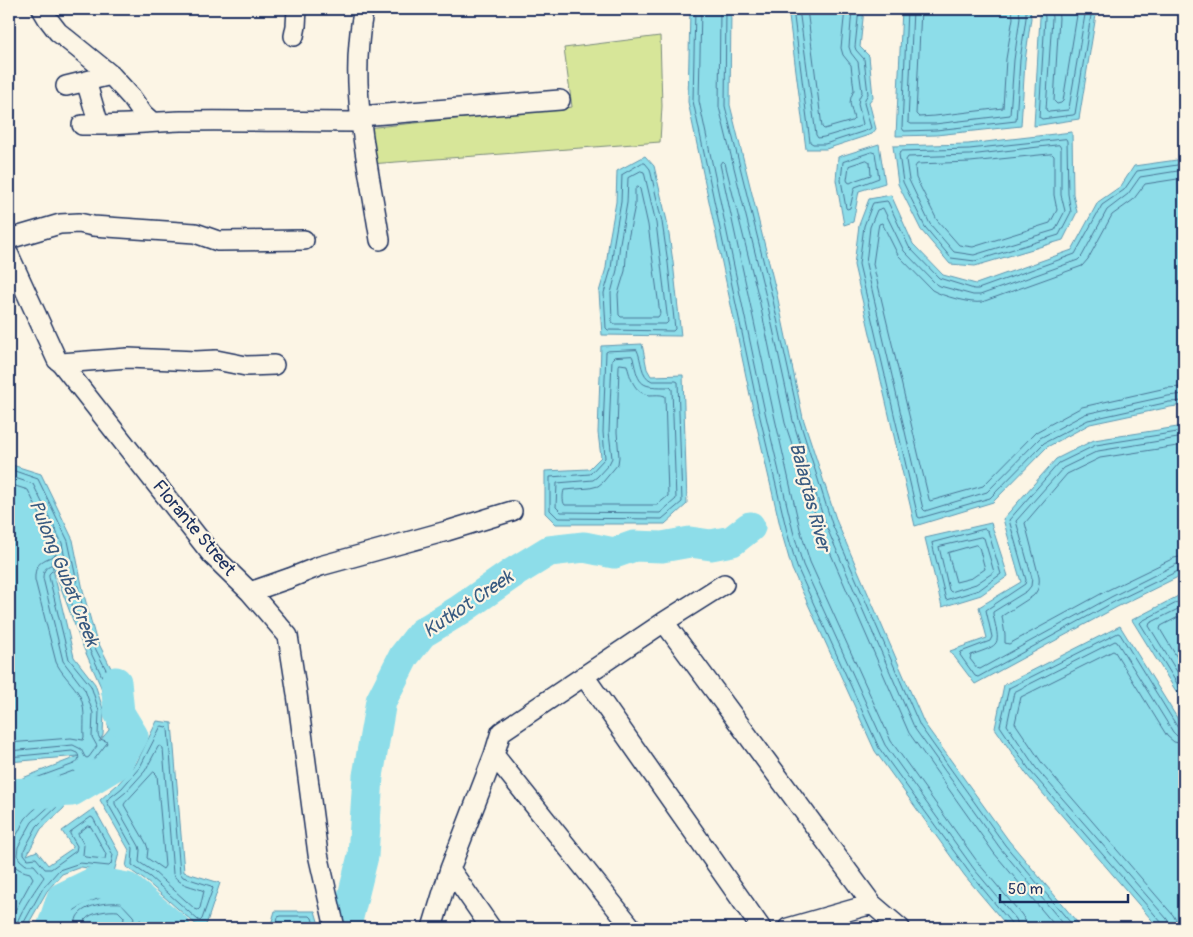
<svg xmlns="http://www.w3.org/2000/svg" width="1193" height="937" font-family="Pangolin,sans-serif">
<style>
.green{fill:#d7e699;stroke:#798a7c}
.water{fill:#8ddde9;stroke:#5f97b1;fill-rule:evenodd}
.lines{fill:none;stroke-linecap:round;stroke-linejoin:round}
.shore{stroke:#497596;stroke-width:1}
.river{stroke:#8ddde9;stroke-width:31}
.street-casing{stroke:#1b2f5e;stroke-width:22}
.street{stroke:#fcf5e5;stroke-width:19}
.labels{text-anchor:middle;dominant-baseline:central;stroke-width:4.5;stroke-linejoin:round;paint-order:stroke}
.street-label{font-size:18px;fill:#1b2f5e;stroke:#fcf5e5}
.water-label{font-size:19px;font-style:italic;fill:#385a81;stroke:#fcf5e5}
</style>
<rect width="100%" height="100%" fill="#fcf5e5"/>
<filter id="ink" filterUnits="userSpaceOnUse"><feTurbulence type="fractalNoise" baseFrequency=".02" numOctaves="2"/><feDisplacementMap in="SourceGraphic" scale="10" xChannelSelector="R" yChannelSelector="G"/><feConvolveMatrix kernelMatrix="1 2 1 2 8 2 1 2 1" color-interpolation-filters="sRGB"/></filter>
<g filter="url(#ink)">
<path class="green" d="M660,36L662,106L660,142L370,164L366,128L572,107L564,48Z"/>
<path class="water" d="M690,9H731L730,105L777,295L803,418L837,522L924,723L1009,841L1082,928H1009L965,876L875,751L792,569L782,534L754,414L688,102Z
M788,9H864L860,47L869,56L873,97L869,102L876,129L872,134L826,149H806Z
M902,9H1030L1031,18L1025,61L1021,126L936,135L896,136Z
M1039,9H1097L1079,119L1034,126L1040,17Z
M1072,132L1073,194L1077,212L1063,240L975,266L950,264L921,230L898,184L893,146L968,144Z
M879,144L885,183L859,191L853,222L844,225L836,180L838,157Z
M645,156L654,166L667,221L673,262L681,336L602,335L599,292L606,268L609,241L616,202L617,171Z
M1184,159V405L1170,407L1090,424L1047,447L993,502L915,526L854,265L859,225L869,199L891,195L913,244L943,275L976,284L1072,250L1098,202L1121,186L1134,166Z
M642,344L647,369L651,376L683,375L687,504L665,524H556L545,513V471L589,469L601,457L598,433L601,346Z
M1184,426V574L1117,607L975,684L950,651L987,638L979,607L1021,582L1003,519L1056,459L1094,440Z
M9,464L41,474L73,540L84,595L95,636L125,696V730L63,809L41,829L27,855L37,851L48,865L73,848L62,831L94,808L119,853L114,872L81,867L62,874L47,891L26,928H9V781H15L79,756L9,762ZM51,561L81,642L101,687L109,730L99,742L103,735L104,712L95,684L74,657Z
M991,523L1008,576L981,595L942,607L925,538Z
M1184,593V704L1132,620Z
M1120,626L1184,729V928H1165L1157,926L1027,775L995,728L1004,685Z
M157,721L172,723L184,872L220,883L205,928H200L146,881L126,867L129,850L100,800L118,784L136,764Z
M106,891L127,892L145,912V922L141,928H62L68,909L83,898Z
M275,911H315L320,928H232L245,926L270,928Z"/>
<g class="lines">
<path class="shore" d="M695,9L693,101L759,413L787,532L797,567L879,748L969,872L1011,923L1012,928
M701,9L699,101L765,412L793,531L803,565L885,745L974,869L1016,919L1019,928
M720,9L719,107L766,297L793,421L826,526L915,729L1000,848L1067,928
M726,9L725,106L772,296L799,419L832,524L920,726L1005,845L1075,928
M793,9L810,142L813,144H825L868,130L871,128L864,103L865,99L868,94L864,59L856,50L855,47L859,9
M799,9L816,135L818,138L824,137L861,126L863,124L858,104L859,98L862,92L858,62L851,53L849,47L852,9
M807,9L822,127L824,129L852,121L854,119L850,103L851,97L854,90L851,65L843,55L841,48L845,9
M907,9L902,128L904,131L936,130L1016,121L1020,60L1026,18V9
M913,9L908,122L911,124H935L1010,115L1014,60L1020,18L1019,9
M921,9L916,114L919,117L935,116L1003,108L1006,59L1013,18L1012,9
M1044,9L1045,18L1039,117L1042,119L1073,115L1075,114L1092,9
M1051,9L1052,18L1046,110L1049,112L1068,110L1069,108L1086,9
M1058,9L1059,18L1054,101L1057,104L1061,103L1063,101L1078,9
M1066,139L1067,141L1068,194L1071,212L1059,235L975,261L951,258L925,227L903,182L899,154L901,151L969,149Z
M1059,145L1061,148V195L1065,211L1055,230L974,255L954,252L930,224L909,180L906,160L908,157L969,155Z
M872,152L875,153L879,178L855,187L854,190L850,208L847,209L846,208L841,180L843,162Z
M1052,154L1054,156V195L1057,210L1050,223L973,247L959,245L937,220L916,178L915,167L917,164L970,162Z
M867,160L870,162L871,175L856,180L850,183L848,182L847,180L849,166Z
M642,163H645L650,169L662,222L668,263L675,329L673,331L608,330L606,328L604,293L611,269L614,242L621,202L622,175Z
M1184,164L1137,171L1124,190L1102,205L1075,254L978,289H974L939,278L909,247L888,202L887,201L873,203L872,205L864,226L859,264L918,517L920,518L990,498L1044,443L1088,420L1169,402L1184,401
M1184,170L1140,177L1128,194L1107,210L1082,256L1078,260L980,295H973L940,286L935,283L904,251L883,208L877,210L870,227L866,264L923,509L925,511L987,492L1040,438L1085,414L1168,396L1184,394
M641,171L644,172L656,223L668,322L666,324H615L612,322L611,293L617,270L620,243L627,203L628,178Z
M1184,178L1145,184L1133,200L1112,215L1088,259L1082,266L982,302C971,304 942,296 932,290L898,255L882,223L879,224L878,229L873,264L929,499L930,501L983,486L1036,432L1082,407L1166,388L1184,387
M638,187L640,189L648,225L660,314L658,317H621L619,315L618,294L625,271L627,244L635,205V190Z
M637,350C642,360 640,376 652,381H676L678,382L682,502L662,519L558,518L550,510V477L590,474L605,458L603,432L606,352L608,351Z
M632,356L633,358C639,387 641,387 670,387L672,389L676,499L660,513L561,512L556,507L557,483L593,480L597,477L609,464L612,458L609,432L612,359L614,357Z
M620,364L627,365C630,377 634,393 649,395C655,395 660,394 665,396L668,496L657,505H565C562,502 563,493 564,490L590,488L598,486L603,482L618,464L619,457L617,432L619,366Z
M1184,431L1096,445L1059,463L1009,520L1026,580L1025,584L986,610L992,637L990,641L961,652L960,655L975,676L978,677L1114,602L1180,570H1184
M1184,437L1098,451L1063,468L1016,521L1032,578L1031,586L1027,591L993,612V614C1000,646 1002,644 971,655L970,659L977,668L980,669L1111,597L1177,564L1184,563
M1184,445L1100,458L1067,474L1025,523L1039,577C1040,585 1038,591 1033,596L1002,616L1005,635V643L1009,644L1108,590L1174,558L1184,556
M9,469L38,479L68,541L80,596L90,638L120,697V727L117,730L114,728L106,685L85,640L61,574L58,570L52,571L49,574V577L69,659L91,686L99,711L98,735L100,739L106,741L107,743L59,805L37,826L24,850V854L28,859L36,858L45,869H51L76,851L77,846L70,834V832L91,817L93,818L113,855L111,864L109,866L80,863L59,870L43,888L23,924L22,928
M9,476L33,484L62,543L66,565L63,566C53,561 43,566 43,578L63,661L85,690L93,713L92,737L97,746L89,757L87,758L85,757L81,749L73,745L9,751
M9,484L28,490L55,546L56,555C43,560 34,563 35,580L56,662C61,673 70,681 77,691C87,705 83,722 84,737L83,740L71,738L9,743
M985,529L988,531L1001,574L979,590L946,600L932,543Z
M981,537L984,538L994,572L976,584L951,592L949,590L939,547Z
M976,545L979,547L985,569L972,578L956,582L948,553Z
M1184,599L1142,621L1140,623L1184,695
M1184,606L1150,623L1149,626L1184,683
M1184,614L1161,626L1160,629L1184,669
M162,726L166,727L168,729L180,873L183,877L211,886L213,888L202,919L200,921L198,920L150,877L132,865L133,848L107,802V800L122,788L140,767L160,728Z
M160,746L163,748L173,874C179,886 194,886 204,891L200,908L198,910L195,909L154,872L139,862L140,850L139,846L115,804V801L126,792L145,771L158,747Z
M9,757L72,751L77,753C80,757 79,761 74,764L17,785L9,786
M154,772L157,775L165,866L163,869L147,858L148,849L146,843L124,805L125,803Z
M9,792L19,791L73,771L76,773L75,775L55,801L32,822L18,847L17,855L20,860L26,865H34L44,877C36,889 17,915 16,928
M9,800L21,799L50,788L53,789C48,801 34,808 26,818C23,822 21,827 19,831C8,850 3,867 30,873L33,878L11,918L9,924
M88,826L91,827L106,854L105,859L85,857L83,855L84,845L78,834Z
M67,928L72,912L85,903L107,896L124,897C130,903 143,912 140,921C139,923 138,925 137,928
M74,928C75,925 76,920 77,917C84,904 109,902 121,903L133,916L134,918L132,923L131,928
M82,928C82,927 84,921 85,920C91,912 109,910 118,911L124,917L123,928
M276,928L278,917L281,916H310L312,918L315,928
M1026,928V922L1022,915L979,864L891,741L810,562L800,529L773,410L720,164L722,161L724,162L725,163L759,299L785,423L820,529L909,733L994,853L1057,928
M1163,928L1162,923L1031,772L1000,726L1009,688L1118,633L1120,634L1178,728L1181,730L1184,731
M1170,928L1169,923L1167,919L1036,768L1007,725L1014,692L1115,641L1117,642L1173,732L1177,736L1184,737
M1177,928V922L1173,915L1042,763L1015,723L1021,697L1113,651L1115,652L1167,736L1174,742L1184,744"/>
<path class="river" d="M9,794L72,791L117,764L133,736L119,713L116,682
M52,928L62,898L95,882L127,888L175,928
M344,928L347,921L363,856L368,776L381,701L404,656L422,633L460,610L513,573L549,551L584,547L614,553L634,546L662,547L690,542L711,545L732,541L750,527"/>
<g class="street-casing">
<path id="street" d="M42,9L48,19L58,32L111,75L131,97L143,114L152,122
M364,9C361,20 360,31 359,43C353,107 370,175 380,240
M294,36L296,26L297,9
M86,81L99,125
M66,86L111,75
M360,116L560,100
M82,125C115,126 148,122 181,121C241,120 301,122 361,122
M9,239L60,224L79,223L93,226L195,233L218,241L304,240
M9,255L57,360L61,363L212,555L250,592L288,636L297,694L318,854L335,928
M61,363L128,358L196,361L216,360L246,366L274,365
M250,592L290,578L320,566L447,531L512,511
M664,622L724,584
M584,676L761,928
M494,755L632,928
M450,869L491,928
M872,904L900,928
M432,928L450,869L494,755L501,732L664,622L872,904L788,928"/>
</g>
<use href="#street" class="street"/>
</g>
</g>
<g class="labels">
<g class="street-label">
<text transform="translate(194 528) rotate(50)">Florante Street</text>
</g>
<g class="water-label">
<text transform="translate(810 497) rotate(75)">Balagtas River</text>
<text transform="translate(64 573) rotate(68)">Pulong Gubat Creek</text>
<text transform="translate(468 604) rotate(-34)">Kutkot Creek</text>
</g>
</g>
<rect width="1193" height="937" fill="none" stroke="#fcf5e5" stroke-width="30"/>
<rect x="15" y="15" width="1163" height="907" fill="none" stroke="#1b2f5e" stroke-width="2" filter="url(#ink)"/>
<path d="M1000 894v8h128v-8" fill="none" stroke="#1b2f5e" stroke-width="2.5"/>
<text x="1008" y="894" font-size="15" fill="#1b2f5e" stroke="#fcf5e5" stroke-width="4" paint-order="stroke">50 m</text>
</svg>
